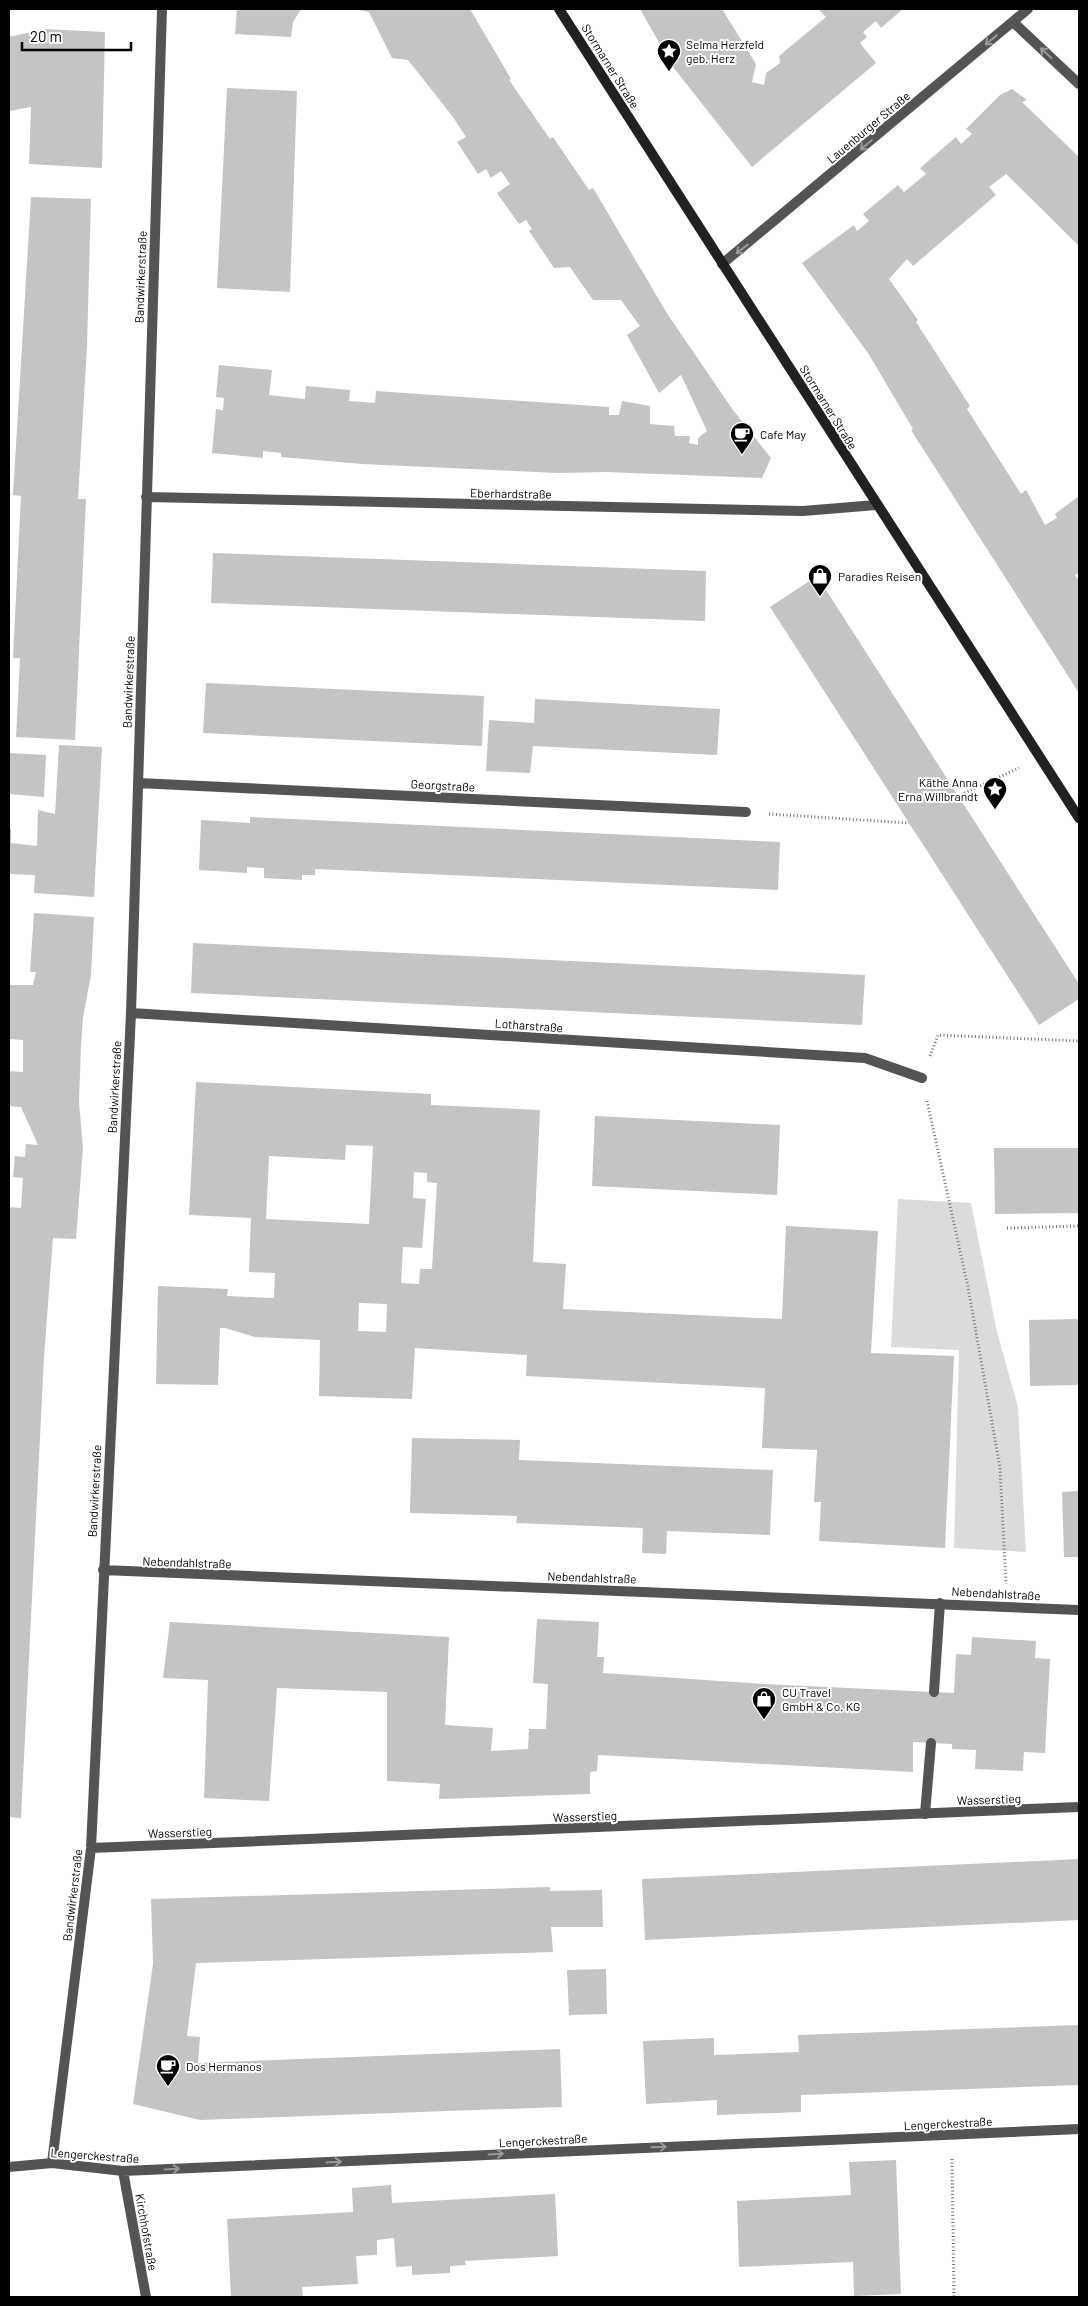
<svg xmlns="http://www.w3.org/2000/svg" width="1088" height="2306" font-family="Barlow,sans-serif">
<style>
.green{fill:#dbdbdb}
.building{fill:#c4c4c4;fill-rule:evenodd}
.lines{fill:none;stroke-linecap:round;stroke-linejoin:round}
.path{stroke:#767676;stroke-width:3;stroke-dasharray:1 2.5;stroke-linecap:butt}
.lane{stroke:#545454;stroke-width:10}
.street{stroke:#545454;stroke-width:10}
.secondary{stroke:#212121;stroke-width:10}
.oneway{stroke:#989898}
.labels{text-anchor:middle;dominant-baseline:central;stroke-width:4;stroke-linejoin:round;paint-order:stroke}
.poi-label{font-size:12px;fill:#000;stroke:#fff;text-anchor:start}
.street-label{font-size:12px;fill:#000;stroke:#fff}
</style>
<rect width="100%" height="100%" fill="#fff"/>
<path class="green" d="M898,1199L971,1203L997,1332L1018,1407L1026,1552L954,1548L959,1350L891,1347Z"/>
<path class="building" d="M237,9H301L293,22L291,37L235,34Z
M355,9H470L511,79L509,80L550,139L553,137L589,190L593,188L668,315L733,410L771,458L762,478L606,472L558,473L362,464L281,457V453L263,451V458L212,453L216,409L223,410L224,398L216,397L219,365L272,370L269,395L305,399L306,386L350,390L349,401L375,403L376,391L609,407V415H619L622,401L650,406V424L674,426L675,436H690L689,443L698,445V438L707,431L681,375L659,393L627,335L640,326L621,300H593L570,267L554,268L529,231L532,229L526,220L519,224L497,193L510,184L501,171L491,178L486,169L478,174L457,142L466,137L453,117L408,60L392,58L369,12Z
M640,9H722L756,64L752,82L764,85L766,73L780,63L779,56L826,17L818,9H903L881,28L876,21L863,32L867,37L860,43L876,63L752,167L673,67Z
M45,29L105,32L102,168L29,164L31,107L9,111V37Z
M227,88L297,91L290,292L217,288Z
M1012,89L1027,100L1022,102L1079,157V246L1006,174L989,187L996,195L913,266L907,259L889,279L918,320L916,322L970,406L967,409L1021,494L1026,490L1045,525L1057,518L1055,514L1079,496V573L1075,575L1079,581V693L911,430L913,429L868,353L802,263L854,225L857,231L869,221L863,214L898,185L904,192L926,174L920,168L956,137L961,144L972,134L966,129L1000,95Z
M31,197L91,199L87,347L78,499H86L75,740L16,737L20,658H13L21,496L13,495Z
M213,553L706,571L705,621L211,603Z
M817,576L1079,984V999L1039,1025L770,607Z
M206,683L484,696L482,746L203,733Z
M535,699L720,709L717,755L533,746L530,773L486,771L489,720L534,723Z
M59,745L102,747L94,897L34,893L35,875L9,874V829H11V843L37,846L38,810L55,814Z
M9,753L46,755L44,797L9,794Z
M250,817L780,842L778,890L315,869V875H302V880L264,878V868L247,867V873L199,870L201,820L250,823Z
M34,913L94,917L91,975L83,1017L81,1046L79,1102L83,1148L76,1239L53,1238L44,1357L21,1818L9,1817V1207L21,1208L23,1178L13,1177L15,1156L25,1157L26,1144L38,1145L21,1107L9,1106V1071L23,1072V1040L9,1039V985H33L36,972H30Z
M193,943L865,975L862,1025L191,993Z
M196,1082L431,1094V1105L540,1110L533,1262L566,1264L563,1309L782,1319L786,1226L878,1231L871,1353L954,1356L945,1548L819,1541L821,1502H814L817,1450L762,1448L765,1388L526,1376L527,1355L415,1348L412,1399L319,1396L320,1340L255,1337L225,1328H220L218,1385L156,1384L158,1286L228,1289L227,1296L274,1298L275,1273L249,1272L251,1218L189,1215ZM346,1145L373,1146L369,1224L266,1219L269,1156L345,1160ZM414,1172L427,1173V1182L437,1183L432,1269H420L419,1284L401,1283L403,1247L422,1248L426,1199L413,1198ZM359,1303L387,1304L386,1332L358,1331Z
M595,1116L780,1125L777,1195L592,1186Z
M994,1148H1079V1213L995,1214Z
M1079,1319V1385L1030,1386L1029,1320Z
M412,1438L520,1440L519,1460L773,1470L770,1535L667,1531L666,1554L642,1553L643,1528L516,1523L517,1516L410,1513Z
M1079,1491V1557H1064L1062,1492Z
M537,1619L599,1622L597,1657H604L603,1673L764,1684L954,1693L956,1654L971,1655L972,1637L1036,1641L1035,1658L1050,1659L1045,1753L1024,1752L1023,1771L975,1769L976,1750L952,1749V1744L913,1742V1772L598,1755L597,1771L590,1772V1794L439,1799L440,1784L387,1781V1692L277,1688L269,1801L204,1798L208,1680L163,1678L170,1622L449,1637L445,1725L493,1728L491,1751L528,1749L529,1729H546L548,1684L533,1683Z
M1079,1859V1920L645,1940L642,1879Z
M550,1887V1891L602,1890L603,1927H551L553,1952L196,1963L187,2036L200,2037L198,2063L560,2049L562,2107L200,2120L133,2104L153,1964L151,1899Z
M606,1969L607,2014L569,2015L567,1970Z
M1079,2025V2085L801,2095V2112L717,2115V2100L646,2104L643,2041L714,2038V2055L799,2052L798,2035Z
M896,2160L901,2294L854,2296L853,2262L739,2267L737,2201L851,2195L849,2162Z
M391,2185L392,2203L555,2194L558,2256L465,2261L466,2265L450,2266V2273L412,2275V2266L396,2267L394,2238L377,2240V2255L356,2256L358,2284L302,2287L303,2297H231L227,2219L353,2212L352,2188Z"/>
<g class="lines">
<path class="path" d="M958,796L1019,768
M769,814L909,823
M930,1056L938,1035L1079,1041
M927,1101L968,1287L1000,1468L1006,1584
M1007,1228L1079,1226
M952,2159L954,2297"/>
<path class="lane" d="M934,1692L940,1603
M925,1814L931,1743"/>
<path class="street" d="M1013,22L1079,84
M722,264L1028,9
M146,497L803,511L876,505
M138,783L746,812
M131,1013L865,1058L922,1078
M103,1570L1079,1610
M91,1848L1079,1807
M52,2163L91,1848L131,1013L162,9
M9,2167L52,2163L123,2171L1079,2129
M123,2171L146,2297"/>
<path class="secondary" d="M559,9L1079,818"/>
</g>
<defs><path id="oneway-shaft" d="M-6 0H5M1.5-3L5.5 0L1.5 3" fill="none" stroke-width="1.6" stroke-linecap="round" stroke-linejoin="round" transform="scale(1.25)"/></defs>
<g class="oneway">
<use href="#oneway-shaft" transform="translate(991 40) rotate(140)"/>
<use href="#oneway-shaft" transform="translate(1046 53) rotate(-137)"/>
<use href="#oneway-shaft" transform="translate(866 145) rotate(140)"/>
<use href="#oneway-shaft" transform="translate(742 249) rotate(142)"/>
<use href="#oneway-shaft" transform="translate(659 2147) rotate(-2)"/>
<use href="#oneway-shaft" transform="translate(496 2154) rotate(-3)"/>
<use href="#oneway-shaft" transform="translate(334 2162) rotate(-3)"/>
<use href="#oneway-shaft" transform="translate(172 2169) rotate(-3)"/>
</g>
<defs>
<g id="sight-pin" transform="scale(1.25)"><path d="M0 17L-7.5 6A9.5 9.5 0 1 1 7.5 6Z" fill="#000" stroke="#fff"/><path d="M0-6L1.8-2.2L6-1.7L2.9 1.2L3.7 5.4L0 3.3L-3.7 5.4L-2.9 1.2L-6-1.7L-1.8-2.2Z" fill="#fff"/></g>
<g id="cafe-pin" transform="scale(1.25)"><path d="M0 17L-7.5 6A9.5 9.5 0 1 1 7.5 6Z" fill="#000" stroke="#fff"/><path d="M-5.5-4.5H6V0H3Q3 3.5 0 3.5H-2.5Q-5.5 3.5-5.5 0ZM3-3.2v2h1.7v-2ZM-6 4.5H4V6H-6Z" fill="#fff"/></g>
<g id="shop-pin" transform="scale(1.25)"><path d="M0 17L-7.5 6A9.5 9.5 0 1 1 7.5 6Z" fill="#000" stroke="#fff"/><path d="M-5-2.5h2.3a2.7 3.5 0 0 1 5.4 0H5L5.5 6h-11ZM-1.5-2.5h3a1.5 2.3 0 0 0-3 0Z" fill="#fff"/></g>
</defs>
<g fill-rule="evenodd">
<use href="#sight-pin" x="669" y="51"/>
<use href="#cafe-pin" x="742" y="434"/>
<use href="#shop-pin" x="820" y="576"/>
<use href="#sight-pin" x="995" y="789"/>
<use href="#shop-pin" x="764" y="1699"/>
<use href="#cafe-pin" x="168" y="2066"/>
</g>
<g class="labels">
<g class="poi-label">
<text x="686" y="44">Selma Herzfeld<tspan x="686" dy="14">geb. Herz</tspan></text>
<text x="760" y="434">Cafe May</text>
<text x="838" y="576">Paradies Reisen</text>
<text x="978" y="782" text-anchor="end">Käthe Anna<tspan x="978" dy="14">Erna Willbrandt</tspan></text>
<text x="782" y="1692">CU Travel<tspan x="782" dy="14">GmbH &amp; Co. KG</tspan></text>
<text x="186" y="2066">Dos Hermanos</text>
</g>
<g class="street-label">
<text transform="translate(611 66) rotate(58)">Stormarner Straße</text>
<text transform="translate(868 127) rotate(-40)">Lauenburger Straße</text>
<text transform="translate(140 277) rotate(-88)">Bandwirkerstraße</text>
<text transform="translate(829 407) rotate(58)">Stormarner Straße</text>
<text transform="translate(511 493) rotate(1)">Eberhardstraße</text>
<text transform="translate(128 682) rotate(-88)">Bandwirkerstraße</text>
<text transform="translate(443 785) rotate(3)">Georgstraße</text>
<text transform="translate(529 1025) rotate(4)">Lotharstraße</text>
<text transform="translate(114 1087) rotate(-87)">Bandwirkerstraße</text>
<text transform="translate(94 1491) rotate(-87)">Bandwirkerstraße</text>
<text transform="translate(187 1562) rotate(2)">Nebendahlstraße</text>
<text transform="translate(592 1577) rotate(2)">Nebendahlstraße</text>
<text transform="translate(996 1593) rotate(3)">Nebendahlstraße</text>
<text transform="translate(989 1799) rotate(-2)">Wasserstieg</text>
<text transform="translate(585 1816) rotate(-2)">Wasserstieg</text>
<text transform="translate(180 1832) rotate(-2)">Wasserstieg</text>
<text transform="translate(72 1895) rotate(-83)">Bandwirkerstraße</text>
<text transform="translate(948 2123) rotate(-3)">Lengerckestraße</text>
<text transform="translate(543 2140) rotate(-3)">Lengerckestraße</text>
<text transform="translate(95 2155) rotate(4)">Lengerckestraße</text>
<text transform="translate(147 2232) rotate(80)">Kirchhofstraße</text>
</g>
</g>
<rect width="1088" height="2306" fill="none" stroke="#000000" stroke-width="20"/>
<path d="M22 42v8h109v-8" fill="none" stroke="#000000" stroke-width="2.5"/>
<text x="30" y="42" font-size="15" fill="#000000" stroke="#ffffff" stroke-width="4" paint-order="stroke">20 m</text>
</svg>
